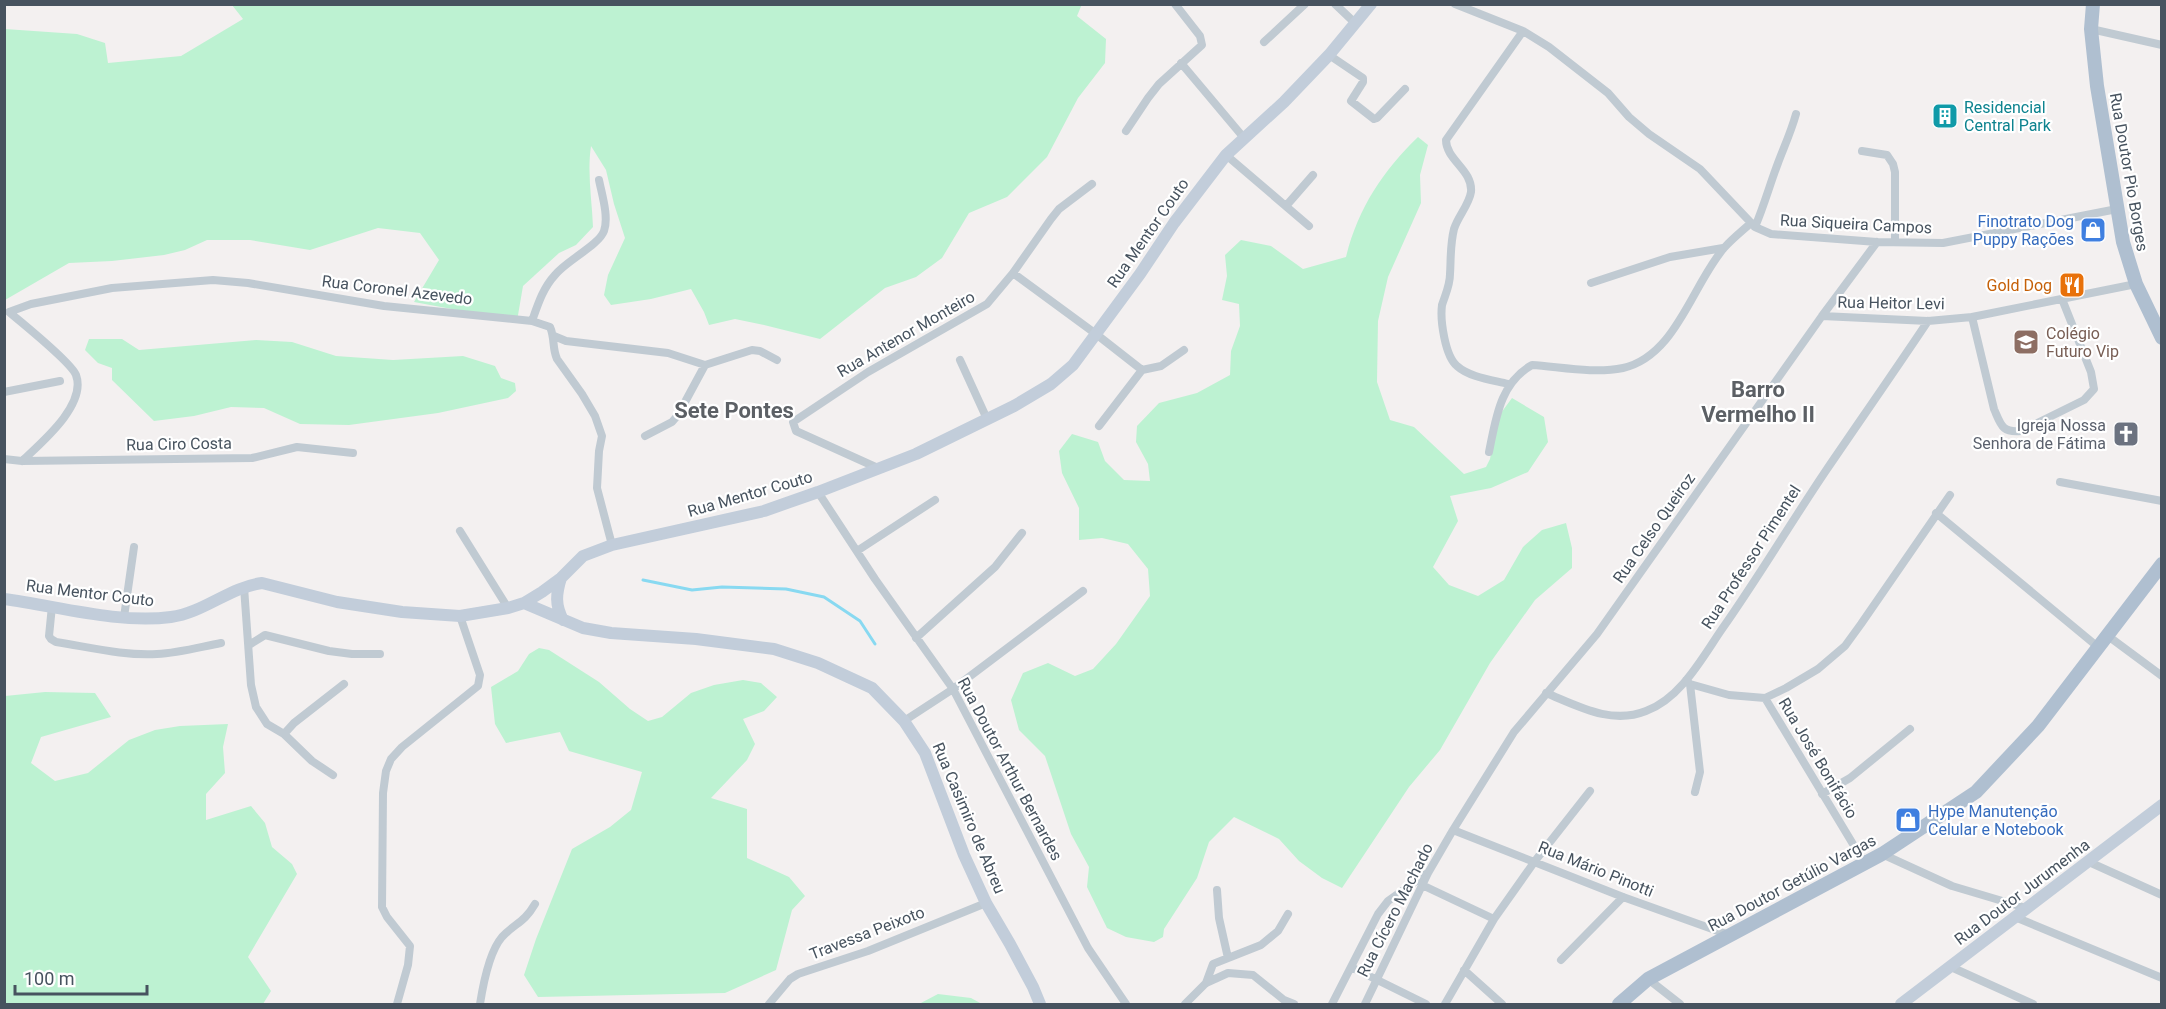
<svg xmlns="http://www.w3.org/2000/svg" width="2166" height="1009" font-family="Roboto,sans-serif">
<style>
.green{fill:#bdf2d2}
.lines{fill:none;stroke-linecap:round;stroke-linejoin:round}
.stream{stroke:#88d9f1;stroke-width:3}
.street{stroke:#c0cad2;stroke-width:8}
.secondary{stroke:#c2cdda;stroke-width:12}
.primary{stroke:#afbfd0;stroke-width:14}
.labels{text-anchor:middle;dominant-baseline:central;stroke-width:4.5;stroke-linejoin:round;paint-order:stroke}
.culture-label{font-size:16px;fill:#0d838f;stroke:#fff;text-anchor:start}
.street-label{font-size:16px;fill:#47535f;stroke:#fff}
.shop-label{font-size:16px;fill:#366cbe;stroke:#fff;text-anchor:end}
.food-label{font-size:16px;fill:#c56008;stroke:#fff;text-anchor:end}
.education-label{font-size:16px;fill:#785e54;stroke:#fff;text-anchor:start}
.worship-label{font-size:16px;fill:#5b616d;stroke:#fff;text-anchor:end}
.district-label{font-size:22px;font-weight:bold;fill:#5c6065;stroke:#fff}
</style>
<rect width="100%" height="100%" fill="#f3f0f0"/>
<path class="green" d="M1082,4L1077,16L1106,39L1105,63L1078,98L1047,157L1007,197L969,213L942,258L916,277L885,288L820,339L764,325L735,319L709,325L704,312L691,289L651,299L611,305L604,295L608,275L625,238L614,204L606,170L591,146C587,173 592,200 593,227L576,245L559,253L523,286L517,321L414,302L439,260L420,233L378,228L310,250L250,240H207L185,250L164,255L112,261L69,263L5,300V29L77,34L105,43L108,63L181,56L243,19L232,5Z
M1418,137L1428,145L1420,175L1421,203L1388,277L1378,321L1377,382L1390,420L1414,427L1464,474L1486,467L1490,459L1498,417L1512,398L1544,417L1548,442L1528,472L1491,488L1450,496L1458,521L1433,567L1449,585L1478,596L1504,580L1523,547L1542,530L1566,523L1572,548V568L1535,600L1490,663L1440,750L1409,787L1342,888L1322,878L1299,861L1279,839L1234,817L1209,842L1197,878L1164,929L1163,937L1154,942L1126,937L1107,928L1087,887L1089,867L1071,834L1045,756L1019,730L1011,700L1023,673L1048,663L1075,676L1093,669L1116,644L1150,596L1148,569L1128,544L1102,538L1079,540V508L1062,473L1059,451L1072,434L1098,442L1105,461L1124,480L1150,481L1148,464L1136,442L1137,426L1159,403L1197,393L1230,375L1231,351L1240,326L1239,304L1222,300L1227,276L1225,255L1241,240L1271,246L1303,269L1346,257C1358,208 1383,171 1418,137Z
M89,339H122L139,350L256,340L292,342L336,356L393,360L463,356L495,366L501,378L515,383L516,391L508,398L438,413L349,425L300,424L264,408L231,407L194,416L154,421L112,380V368L98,363L85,350Z
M539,648L549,650L599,682L630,709L648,721L662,717L691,693L714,685L743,680L761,683L777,697L764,711L743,719L755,744L747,760L711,798L747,809V858L789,877L805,896L792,910L776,970L725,993L538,997L524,975L536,939L572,849L610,827L631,810L642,772L569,751L560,732L506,743L495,724L491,687L518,671L529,654Z
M45,692L95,693L111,717L41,737L31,763L55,781L88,773L129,740L155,730L180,726L228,724L223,747L225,773L206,794V820L251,806L265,823L272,847L292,864L297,874L248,957L271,991L263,1004H5V696Z
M938,994L971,998L982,1004H919Z"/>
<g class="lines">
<path class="stream" d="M643,580L692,590L722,587L786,589L824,597L860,621L875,644"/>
<path class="street" d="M1335,4L1355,23
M1455,4L1523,31L1549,47L1608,93L1629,117L1649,134L1700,169L1755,227L1771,234L1877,242L1943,243L2117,209
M2091,29L2162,45
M1264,42L1305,4
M1329,55L1363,78V82L1351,101L1374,119L1377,118L1405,89
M1181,63L1244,138
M1126,131L1148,98L1159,84L1202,45L1200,36L1175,4
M1862,151L1887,155L1893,164L1895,172V242
M1226,155L1309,226
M1286,206L1313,175
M1755,227C1764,206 1770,184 1778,163C1784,147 1791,132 1796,114
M1013,273L1096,334L1142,370
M1591,283L1670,257L1723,248
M1822,316L1928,321L1972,317L2136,284
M1972,317L1994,409C2001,425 2002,433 2021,431L2084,400L2094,389L2091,372L2062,299
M532,321C538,304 543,288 555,275C566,261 599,245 604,231C609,217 602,195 599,180
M554,336L566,341L668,353L705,365L752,350L760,351L777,360
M960,360L987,419
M1508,384C1492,380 1469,377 1457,366C1445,356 1440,320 1442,305C1445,295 1450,286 1450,274C1451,259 1450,245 1454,229C1458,216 1469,205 1471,192C1473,170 1446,160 1446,140L1523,31
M4,392L60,381
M1099,426L1142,370L1161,366L1184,350
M645,436L672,422L678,415L705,365
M1489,452C1496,418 1500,383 1532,365C1561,367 1594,374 1623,368C1676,356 1692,285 1724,248C1732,239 1742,231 1751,223
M4,459L22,461L252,458L297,447L353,453
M22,461C41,443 87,405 76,375C71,362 22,323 9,312L31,304L112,288L213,280L248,283L384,306L532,321L550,327C555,338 552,348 557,359L582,394L595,416L602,436L599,451L597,488L612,545
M880,469L796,431L793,422L868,372L987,304L1013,273L1051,219L1059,209L1092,184
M2060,482L2162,501
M818,492L875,579L953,689L1088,948L1126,1004
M1936,513L2098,647
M460,531L508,608
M857,551L935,500
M244,587L251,685L256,707L267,724L284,734L312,761L333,775
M52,606L49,636L51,639L56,642C89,647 124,656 157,654C179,653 200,647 221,643
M124,617L134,547
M2108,636L2162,676
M916,638L995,567L1022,533
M249,645L265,635L329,651L352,654H380
M1686,680L1690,684L1729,695L1765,698L1786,688L1818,669L1845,646L1861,624L1950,495
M1690,684L1700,772L1695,792
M1546,693C1578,706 1611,725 1646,711C1681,698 1702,658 1722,629C1758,578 1790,524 1825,472C1859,422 1894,372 1928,321
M1765,698L1865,864
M904,721L953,689L1083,591
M284,734L294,723L344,684
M1822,794L1850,778L1910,729
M1453,830L1623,897L1729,935
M1882,854L1952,886L2026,908
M2089,862L2162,895
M1422,885L1494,919
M1217,890L1219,918L1228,958
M2015,917L2162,978
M1561,960L1623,897
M1351,967L1426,1004
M1951,967L2033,1004
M1464,970L1502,1004
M1648,979L1680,1004
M1206,983L1213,964L1261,945L1278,931L1288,914
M397,1004L408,965L410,946L387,917L382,907L383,793L386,771L391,759L402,747L478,686L480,675L460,616
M480,1004C483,985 489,952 502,937C515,923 524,923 535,904
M769,1004L790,979L798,974L868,951L986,903
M1185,1004L1206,983L1228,973L1253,975L1284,1000L1294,1004
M1332,1004L1378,914L1388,901L1426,874
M1365,1004L1428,873L1453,830L1514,732L1597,634L1822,316L1877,242
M1445,1004L1494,919L1535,861L1590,791"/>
<path class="secondary" d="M561,578C556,594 555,605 563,620
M4,599C57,606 118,624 171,617C203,613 230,587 262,583L337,602L402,612L460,616L508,608L524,603L542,592L561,578L583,556L612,545L764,511L818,492L916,454L1014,406L1051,384L1073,365L1140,274L1174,223L1226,155L1284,102L1329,55L1371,4
M524,603L583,628L611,633L696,639L774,649L818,663L872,688L904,721L925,753L964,855L986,903L1010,944L1033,987L1040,1004
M1901,1004L2162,805"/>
<path class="primary" d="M2093,4L2091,29L2097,86L2123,242L2136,284L2162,338
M1619,1004L1648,979L1882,854L1976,792L2038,726L2162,564"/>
</g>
<defs>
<g id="building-square" transform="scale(1.35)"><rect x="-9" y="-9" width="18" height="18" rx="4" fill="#0f9aa8" stroke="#fff"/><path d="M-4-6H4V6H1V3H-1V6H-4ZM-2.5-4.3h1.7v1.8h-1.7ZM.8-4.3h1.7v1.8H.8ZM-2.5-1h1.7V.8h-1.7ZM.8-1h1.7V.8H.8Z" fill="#fff"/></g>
<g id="shop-square" transform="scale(1.35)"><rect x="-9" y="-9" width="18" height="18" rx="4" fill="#3f7fe0" stroke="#fff"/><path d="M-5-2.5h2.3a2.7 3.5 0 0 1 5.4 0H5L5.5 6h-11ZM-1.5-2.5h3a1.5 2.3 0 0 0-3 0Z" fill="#fff"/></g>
<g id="restaurant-square" transform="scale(1.35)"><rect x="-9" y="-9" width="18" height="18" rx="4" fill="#e8710a" stroke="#fff"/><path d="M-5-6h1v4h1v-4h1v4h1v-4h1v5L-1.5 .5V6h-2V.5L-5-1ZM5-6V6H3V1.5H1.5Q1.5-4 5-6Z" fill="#fff"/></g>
<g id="school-square" transform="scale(1.35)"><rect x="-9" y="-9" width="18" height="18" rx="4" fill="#8d6e63" stroke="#fff"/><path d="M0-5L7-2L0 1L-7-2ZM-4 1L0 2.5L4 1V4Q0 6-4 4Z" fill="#fff"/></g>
<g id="church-square" transform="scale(1.35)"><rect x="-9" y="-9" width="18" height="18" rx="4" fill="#6b7280" stroke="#fff"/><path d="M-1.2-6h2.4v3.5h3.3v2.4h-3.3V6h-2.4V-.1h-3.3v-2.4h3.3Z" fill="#fff"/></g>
</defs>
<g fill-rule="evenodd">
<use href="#building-square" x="1945" y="116"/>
<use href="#shop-square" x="2093" y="230"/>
<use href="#restaurant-square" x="2072" y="285"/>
<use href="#school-square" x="2026" y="342"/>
<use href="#church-square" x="2126" y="434"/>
<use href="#shop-square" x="1908" y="820"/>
</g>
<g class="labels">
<g class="culture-label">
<text x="1964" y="107">Residencial<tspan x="1964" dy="18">Central Park</tspan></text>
</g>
<g class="street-label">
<text transform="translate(2129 172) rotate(80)">Rua Doutor Pio Borges</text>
<text transform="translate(1856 224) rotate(3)">Rua Siqueira Campos</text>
<text transform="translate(1148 233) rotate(-55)">Rua Mentor Couto</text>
<text transform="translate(397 290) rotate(7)">Rua Coronel Azevedo</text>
<text transform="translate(1891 303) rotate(1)">Rua Heitor Levi</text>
<text transform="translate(906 334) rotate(-30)">Rua Antenor Monteiro</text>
<text transform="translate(179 444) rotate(-1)">Rua Ciro Costa</text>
<text transform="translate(750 494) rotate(-16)">Rua Mentor Couto</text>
<text transform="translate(1654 528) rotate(-55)">Rua Celso Queiroz</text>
<text transform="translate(1751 557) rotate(-57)">Rua Professor Pimentel</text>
<text transform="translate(90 593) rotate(7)">Rua Mentor Couto</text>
<text transform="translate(1818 758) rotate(59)">Rua José Bonifácio</text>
<text transform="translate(1010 769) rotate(62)">Rua Doutor Arthur Bernardes</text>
<text transform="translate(969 818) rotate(67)">Rua Casimiro de Abreu</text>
<text transform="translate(1596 869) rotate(22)">Rua Mário Pinotti</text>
<text transform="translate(1792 883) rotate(-28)">Rua Doutor Getúlio Vargas</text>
<text transform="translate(2022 892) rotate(-37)">Rua Doutor Jurumenha</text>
<text transform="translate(1395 910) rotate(-63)">Rua Cícero Machado</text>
<text transform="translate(867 933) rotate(-21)">Travessa Peixoto</text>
</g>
<g class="shop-label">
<text x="2074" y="221">Finotrato Dog<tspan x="2074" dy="18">Puppy Rações</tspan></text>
<text x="1928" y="811" text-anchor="start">Hype Manutenção<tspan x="1928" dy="18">Celular e Notebook</tspan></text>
</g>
<g class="food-label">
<text x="2052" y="285">Gold Dog</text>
</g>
<g class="education-label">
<text x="2046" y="333">Colégio<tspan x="2046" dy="18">Futuro Vip</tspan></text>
</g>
<g class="worship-label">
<text x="2106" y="425">Igreja Nossa<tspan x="2106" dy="18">Senhora de Fátima</tspan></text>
</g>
<g class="district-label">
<text x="1758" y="389">Barro<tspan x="1758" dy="25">Vermelho II</tspan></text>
<text x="734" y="410">Sete Pontes</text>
</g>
</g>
<rect width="2166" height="1009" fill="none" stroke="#47535f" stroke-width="12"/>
<path d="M15 985v9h132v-9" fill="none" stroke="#47535f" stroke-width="3"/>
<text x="24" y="985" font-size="18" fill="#47535f" stroke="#ffffff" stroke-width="4.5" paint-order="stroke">100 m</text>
</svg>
